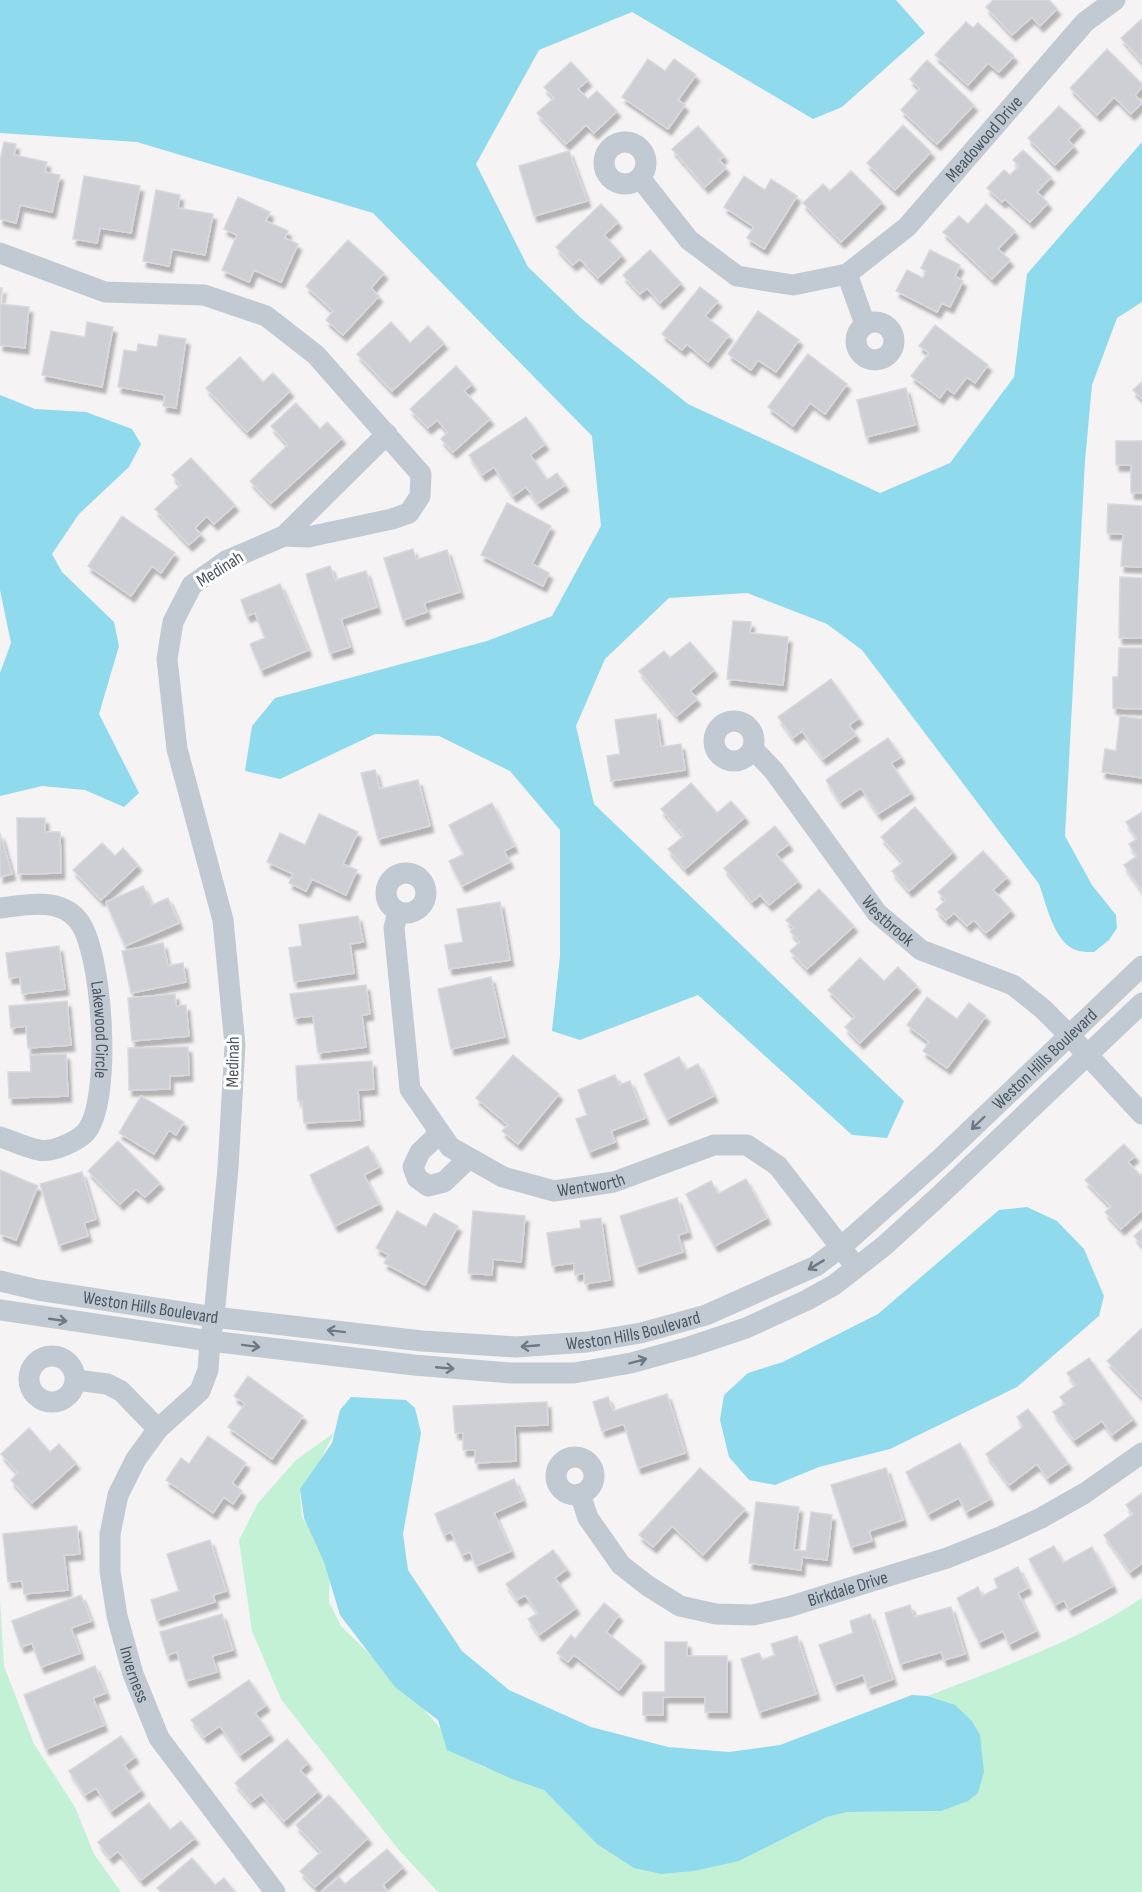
<svg xmlns="http://www.w3.org/2000/svg" width="1142" height="1892" font-family="'Sofia Sans Condensed',sans-serif">
<style>
.grass{fill:#c3f1d5}
.water{fill:#90daee}
.building{fill:#cdcfd5;stroke:#d7d9de;stroke-width:1.5;filter:url(#shadow)}
.lines{fill:none;stroke-linecap:round;stroke-linejoin:round}
.minor{stroke:#c1cad2;stroke-width:21}
.oneway{stroke:#6e7983}
.labels{text-anchor:middle;dominant-baseline:central;stroke-width:6;stroke-linejoin:round;paint-order:stroke}
.street-label{font-size:18px;fill:#4a5661;stroke:#fff}
</style>
<defs>
<filter id="shadow"><feDropShadow dx="3.5" dy="6" stdDeviation="1.5" flood-color="#0004"/></filter>
</defs>
<rect width="100%" height="100%" fill="#f5f3f3"/>
<path class="grass" d="M334,1433L309,1482L300,1495L302,1517L330,1558L329,1602L341,1626L418,1702L464,1757L486,1768L525,1779L544,1790L568,1812L739,1861L827,1817L848,1812L941,1811L939,1699L928,1696C1001,1667 1077,1642 1142,1598V1892H438L398,1849L281,1699L252,1631L239,1540L258,1503L296,1460Z
M0,1599L4,1666L34,1744L75,1807L94,1854L121,1892H0Z"/>
<path class="water" d="M0,0H896L925,33L842,107L813,119L632,12L539,50L476,164L528,267L581,318L688,404L880,493L950,463L1014,377L1027,274L1142,142V302L1117,318L1092,385L1085,461L1065,836L1092,885L1116,915L1117,928L1109,940L1094,952C1089,952 1084,952 1079,951C1054,945 1047,905 1039,884L862,650L827,624L747,593L669,598L605,659L576,726L594,804L904,1101L887,1138L852,1135L698,995L580,1040L552,1031L560,956V830L510,771L439,736L375,734L280,779L245,771L252,726L275,698L487,641L552,616L601,526L592,436L373,213L137,142L0,133Z
M0,395L35,409L86,412L132,429L141,444L129,467L79,514L52,554L62,572L114,622L119,646L99,714L139,793L124,807L85,790L42,786L0,796V673L11,643L0,590Z
M1027,1207L1057,1221L1084,1249L1104,1296L1099,1316L1017,1387L890,1449L819,1467L775,1485L749,1480L729,1457L720,1420L724,1395L748,1373L783,1362L878,1314L999,1210Z
M351,1397L406,1400L415,1408L421,1433L403,1534L408,1570L462,1651L509,1690L591,1727L668,1747L729,1752L780,1745L912,1695L928,1696L955,1705L972,1721L980,1735L984,1772L978,1793L968,1801L941,1811L848,1812L827,1817L739,1861L694,1871L661,1874L634,1868L597,1844L544,1790L512,1779L447,1750L438,1720L395,1687L340,1615L324,1562L304,1518L300,1489L332,1443L340,1410Z"/>
<path class="building" d="M993,0H1049L1057,9L1040,26L1032,17L1012,35L986,7Z
M1142,19V62L1121,38Z
M966,22L973,28L978,23L1014,56L999,72L988,63L968,85L935,55Z
M1107,49L1142,84V87L1135,95L1142,103L1131,114L1114,97L1097,115L1070,88Z
M648,59L665,71L674,59L696,75L678,100L685,105L668,129L622,97Z
M927,60L974,105L937,144L901,110L920,89L910,79Z
M571,62L588,80L578,89L588,99L597,91L617,111L594,133L586,125L566,144L537,113L554,98L544,87Z
M1059,106L1081,126L1068,140L1074,146L1055,165L1028,138Z
M903,125L931,152L895,190L867,163Z
M698,126L724,156L719,160L726,168L705,187L672,149Z
M4,142L16,144L14,155L47,162L45,172L60,175L52,212L20,205L16,223L0,219V161Z
M1023,150L1051,177L1037,192L1048,203L1030,222L1005,199L1002,202L987,188L1004,170L1010,175L1019,166L1013,160Z
M569,151L587,201L534,216L519,166Z
M851,171L882,202L841,242L803,203L823,184L830,191Z
M84,176L140,186L131,233L100,228L97,243L73,239Z
M744,176L765,190L771,179L797,196L764,249L747,238L754,227L724,207Z
M156,190L180,195L178,208L213,214L205,255L172,249L169,266L143,261Z
M238,197L270,212L266,221L288,231L285,238L298,244L281,282L254,270L249,282L222,270L237,235L224,229Z
M601,204L618,222L604,235L622,255L598,278L580,259L573,265L556,247Z
M986,204L1015,231L998,249L1010,260L992,279L943,232L959,216L968,224Z
M348,240L384,273L371,288L379,296L343,335L326,320L333,311L306,286Z
M650,250L681,283L660,303L647,288L640,294L623,275Z
M930,250L960,265L955,276L963,281L950,307L942,303L937,312L896,291L907,270L923,278L926,271L921,268Z
M700,287L718,301L705,316L729,335L708,362L687,344L682,350L662,334Z
M0,288H2L0,304L29,307L25,348L0,345Z
M758,311L799,340L776,372L758,360L751,370L728,354Z
M87,322L113,327L102,387L42,375L51,331L85,337Z
M391,322L410,343L428,326L444,343L392,391L357,354Z
M935,325L988,365L975,383L967,377L954,394L947,388L940,398L911,376L929,353L919,346Z
M159,335L186,339L176,408L163,406L165,395L118,387L124,350L137,352L138,344L157,347Z
M808,354L847,384L825,414L810,403L793,426L768,407Z
M240,357L263,382L273,373L290,391L247,432L206,388Z
M456,366L472,384L464,391L490,419L453,452L441,439L448,432L437,420L428,428L410,409Z
M1142,382V399L1133,390Z
M906,388L915,425L866,437L857,400Z
M296,403L320,429L327,422L342,438L271,503L250,481L288,445L271,426Z
M526,417L545,444L530,455L547,480L557,473L565,485L538,503L526,487L513,496L494,467L482,475L469,455Z
M1116,441H1142V493H1131V465H1116Z
M191,458L235,505L214,524L207,516L195,528L201,534L189,545L155,509L181,485L172,475Z
M507,503L551,526L532,564L549,573L543,586L481,555Z
M1108,504L1142,506V567L1121,566L1123,534L1107,533Z
M122,516L175,553L161,573L152,566L131,596L88,566Z
M413,549L416,560L447,550L460,592L424,603L427,612L403,620L384,558Z
M330,566L335,580L366,571L377,607L341,619L350,647L330,653L306,574Z
M1120,577L1142,578V638H1119Z
M280,584L308,650L261,670L250,644L265,638L255,613L247,616L241,600Z
M733,621L751,622L750,633L788,637L783,685L727,679Z
M690,642L714,670L690,691L697,699L677,716L639,671L664,651L670,658Z
M1119,648H1142V709L1113,708V677H1118Z
M831,679L859,718L849,725L856,735L823,759L802,731L793,738L778,717Z
M656,714L661,747L681,744L685,770L611,781L607,756L620,754L615,720Z
M1120,716L1142,719V778L1102,772L1105,749L1116,751Z
M888,738L901,757L891,763L911,793L878,814L861,788L840,802L826,780Z
M375,770L380,789L418,780L430,826L378,839L361,773Z
M691,783L717,813L731,801L745,817L685,869L668,849L684,836L661,809Z
M492,803L514,846L504,851L510,862L462,886L449,861L464,854L449,825Z
M915,807L953,852L909,891L892,871L903,862L881,837Z
M1142,812V891L1124,865L1137,856L1129,844L1137,839L1126,822Z
M319,814L358,832L343,864L357,870L346,895L312,879L306,891L289,883L293,874L267,862L280,833L305,845Z
M17,818H45V832H60L61,873L18,874Z
M775,826L789,844L776,854L798,881L769,905L760,895L752,902L724,868Z
M0,833L12,874L0,877Z
M102,843L115,856L123,848L138,865L101,900L73,870Z
M983,851L1007,877L993,890L1011,910L986,933L974,920L967,926L954,913L946,920L936,909L946,900L938,892Z
M143,886L152,905L168,898L179,923L125,946L106,902Z
M819,889L854,926L807,969L790,951L800,942L790,931L794,928L786,920Z
M500,902L510,960L449,969L445,945L463,942L457,909Z
M358,916L363,942L350,944L354,973L294,982L289,948L302,946L299,925Z
M163,943L168,966L183,963L186,982L131,993L122,951Z
M59,946L65,989L22,994L20,977L9,978L6,953Z
M860,958L884,981L898,967L917,986L860,1043L845,1027L855,1017L828,990Z
M491,977L505,1037L451,1049L438,989Z
M366,985L370,1014L362,1015L366,1047L318,1053L313,1016L294,1018L290,994Z
M175,994L176,1006L186,1005L189,1036L132,1041L128,998Z
M927,997L957,1019L969,1003L986,1016L947,1068L923,1051L929,1042L907,1025Z
M67,1001L71,1045L28,1048L26,1026L11,1028L9,1006Z
M188,1047L189,1075L170,1076V1089L129,1090L128,1048Z
M66,1054L68,1096L9,1098L8,1072H31L30,1055Z
M513,1055L559,1094L518,1144L502,1131L508,1125L476,1098Z
M679,1057L686,1070L698,1064L714,1096L667,1119L644,1074Z
M372,1061L374,1089L358,1090L360,1120L304,1123L302,1101H298L296,1066Z
M615,1075L619,1085L630,1081L645,1118L611,1131L615,1142L589,1152L576,1119L587,1115L578,1090Z
M141,1096L184,1122L176,1135L169,1130L154,1154L119,1133Z
M118,1141L160,1183L145,1197L136,1189L120,1204L88,1171Z
M1124,1144L1135,1156L1128,1162L1140,1175L1142,1174V1210L1121,1229L1105,1212L1111,1207L1085,1180Z
M368,1146L379,1167L364,1175L379,1204L335,1226L310,1175Z
M0,1170L38,1186L16,1240L0,1234Z
M82,1172L96,1219L84,1223L88,1236L59,1245L40,1184Z
M746,1179L767,1218L715,1246L686,1194L711,1181L718,1194Z
M677,1198L688,1232L678,1235L683,1252L636,1267L620,1216Z
M397,1211L426,1227L434,1213L458,1226L425,1285L384,1263L389,1255L376,1248Z
M473,1211L525,1216L521,1262L493,1259L492,1275L468,1273Z
M601,1218L610,1280L585,1284L584,1273L575,1275L574,1263L552,1266L547,1233L581,1228L580,1221Z
M1142,1229V1245L1134,1236Z
M1142,1328V1397L1107,1361Z
M1089,1358L1133,1419L1112,1435L1102,1421L1074,1440L1053,1412L1065,1404L1060,1397L1076,1385L1067,1373Z
M248,1376L303,1416L272,1459L228,1427L245,1404L234,1396Z
M667,1394L685,1453L638,1468L624,1424L602,1431L593,1402L608,1397L613,1411Z
M547,1402L548,1425L515,1426L516,1461L475,1463V1450H463V1433H455L453,1406Z
M1028,1409L1068,1463L1047,1478L1037,1464L1009,1485L986,1454L1023,1427L1017,1417Z
M29,1428L50,1452L59,1444L76,1463L32,1503L11,1480L18,1473L1,1454Z
M208,1436L246,1463L232,1483L242,1491L233,1504L224,1497L213,1513L166,1480L181,1458L189,1464Z
M960,1443L990,1499L966,1512L959,1498L928,1514L906,1472Z
M700,1468L745,1509L703,1555L672,1526L653,1547L639,1535Z
M886,1468L903,1520L869,1531L872,1541L851,1547L831,1485Z
M514,1479L523,1500L494,1513L511,1551L476,1566L470,1552L462,1555L451,1532L444,1535L435,1514Z
M1142,1493V1563L1130,1572L1104,1535L1133,1514L1126,1505Z
M756,1502L799,1507L794,1550L806,1551L811,1512L832,1515L827,1560L802,1557L801,1570L749,1563Z
M77,1526L80,1554L64,1555L68,1590L24,1594L22,1581L8,1582L3,1534Z
M210,1540L226,1591L213,1595L215,1602L157,1620L151,1600L179,1591L167,1554Z
M1054,1546L1063,1563L1092,1547L1113,1586L1069,1610L1064,1600L1055,1605L1029,1559Z
M553,1550L567,1569L555,1578L576,1608L539,1635L528,1619L538,1613L525,1595L517,1600L506,1584Z
M1018,1567L1028,1588L1018,1593L1036,1631L1009,1644L1003,1631L979,1642L957,1598L978,1587L982,1596L998,1588L994,1579Z
M81,1595L91,1621L71,1628L80,1653L41,1667L32,1643L21,1647L12,1621Z
M604,1603L619,1615L606,1632L642,1661L619,1690L574,1655L568,1662L557,1653L571,1635L575,1639Z
M910,1605L914,1617L951,1607L965,1654L944,1660L941,1652L900,1664L885,1613Z
M222,1614L233,1650L212,1656L217,1672L186,1681L177,1652L167,1655L160,1632Z
M870,1614L893,1679L868,1688L863,1675L834,1685L819,1645L853,1633L850,1621Z
M797,1636L816,1694L759,1712L741,1659L759,1653L762,1660L775,1655L771,1644Z
M665,1642H687V1656H727V1712H705V1697H663V1715H643V1692H665Z
M95,1666L106,1693L93,1698L104,1725L46,1749L24,1695Z
M249,1680L266,1705L255,1713L270,1734L240,1755L220,1726L204,1737L191,1720Z
M121,1736L135,1757L124,1765L141,1790L111,1811L96,1788L85,1795L69,1771Z
M287,1739L308,1763L300,1770L318,1791L284,1821L261,1794L251,1802L235,1783Z
M329,1795L368,1838L315,1887L300,1871L321,1852L296,1825Z
M149,1803L170,1830L181,1821L195,1838L141,1880L118,1851L110,1858L98,1842Z
M387,1849L403,1867L383,1885L388,1892H322L339,1877L345,1884Z
M192,1858L215,1885L224,1878L235,1892H161L157,1888Z"/>
<g class="lines">
<g class="minor">
<circle cx="625" cy="163" r="21"/>
<path id="s1" d="M640,178L689,240L737,276L793,285L847,274L907,227L1085,22L1115,0"/>
<path id="s2" d="M0,253L105,292L204,295L266,316L316,355L421,474L420,496L409,513L392,519L308,537L284,536L226,561L192,585L173,622L167,659L177,749L223,920L235,1045L228,1168L214,1317L210,1341L208,1370L200,1391L158,1429L136,1459L118,1495L110,1534V1571L117,1616L133,1674L159,1738L275,1892"/>
<path d="M847,274L865,324"/>
<circle cx="875" cy="341" r="19"/>
<path d="M284,536L387,434"/>
<circle cx="734" cy="741" r="20"/>
<path id="s3" d="M753,749L774,771L877,913L921,950L1013,985L1043,1009L1069,1035L1142,1114"/>
<circle cx="406" cy="893" r="20"/>
<path id="s4" d="M0,908C25,905 59,897 78,920C103,950 113,1104 85,1133C76,1142 51,1153 39,1150C26,1148 13,1141 0,1137"/>
<path id="s5" d="M398,912L394,928L410,1089L450,1147L503,1177L554,1191L614,1182L714,1145H747L778,1166L849,1258"/>
<path d="M440,1133L420,1152L413,1167L417,1178L428,1186L444,1182L469,1158"/>
<path id="s6" d="M0,1281L38,1290L214,1317L422,1341L516,1347L587,1342L641,1333L706,1315L816,1266L840,1248L941,1158L1142,966"/>
<path d="M0,1310L210,1341L414,1365L511,1373H574L631,1363L689,1347L746,1328L807,1300L834,1285L884,1246L939,1196L1142,1003"/>
<circle cx="52" cy="1379" r="23"/>
<path d="M76,1380L107,1384L121,1391L158,1429"/>
<circle cx="575" cy="1476" r="19"/>
<path id="s7" d="M580,1494L588,1518L621,1565L648,1586L680,1606L716,1614L753,1615L788,1607L947,1558L1000,1537L1041,1518L1085,1493L1142,1453"/>
</g>
</g>
<defs><path id="oneway-shaft" d="M-6 0H5M1.5-3L5.5 0L1.5 3" fill="none" stroke-width="1.6" stroke-linecap="round" stroke-linejoin="round" transform="scale(1.5)"/></defs>
<g class="oneway">
<use href="#oneway-shaft" transform="translate(978 1123) rotate(136)"/>
<use href="#oneway-shaft" transform="translate(816 1265) rotate(149)"/>
<use href="#oneway-shaft" transform="translate(58 1320) rotate(8)"/>
<use href="#oneway-shaft" transform="translate(336 1331) rotate(-173)"/>
<use href="#oneway-shaft" transform="translate(251 1346) rotate(7)"/>
<use href="#oneway-shaft" transform="translate(530 1346) rotate(175)"/>
<use href="#oneway-shaft" transform="translate(638 1361) rotate(-15)"/>
<use href="#oneway-shaft" transform="translate(445 1368) rotate(5)"/>
</g>
<g class="labels">
<g class="street-label">
<text stroke="none"><textPath href="#s1" startOffset="444">Meadowood Drive</textPath></text>
<text transform="translate(220 569) rotate(-32)">Medinah</text>
<text stroke="none"><textPath href="#s3" startOffset="219">Westbrook</textPath></text>
<text stroke="none"><textPath href="#s4" startOffset="196">Lakewood Circle</textPath></text>
<text stroke="none"><textPath href="#s6" startOffset="1143">Weston Hills Boulevard</textPath></text>
<text transform="translate(233 1062) rotate(-89)">Medinah</text>
<text stroke="none"><textPath href="#s5" startOffset="400">Wentworth</textPath></text>
<text stroke="none"><textPath href="#s6" startOffset="153">Weston Hills Boulevard</textPath></text>
<text stroke="none"><textPath href="#s6" startOffset="639">Weston Hills Boulevard</textPath></text>
<text stroke="none"><textPath href="#s7" startOffset="327">Birkdale Drive</textPath></text>
<text stroke="none"><textPath href="#s2" startOffset="1912">Inverness</textPath></text>
</g>
</g>
</svg>
